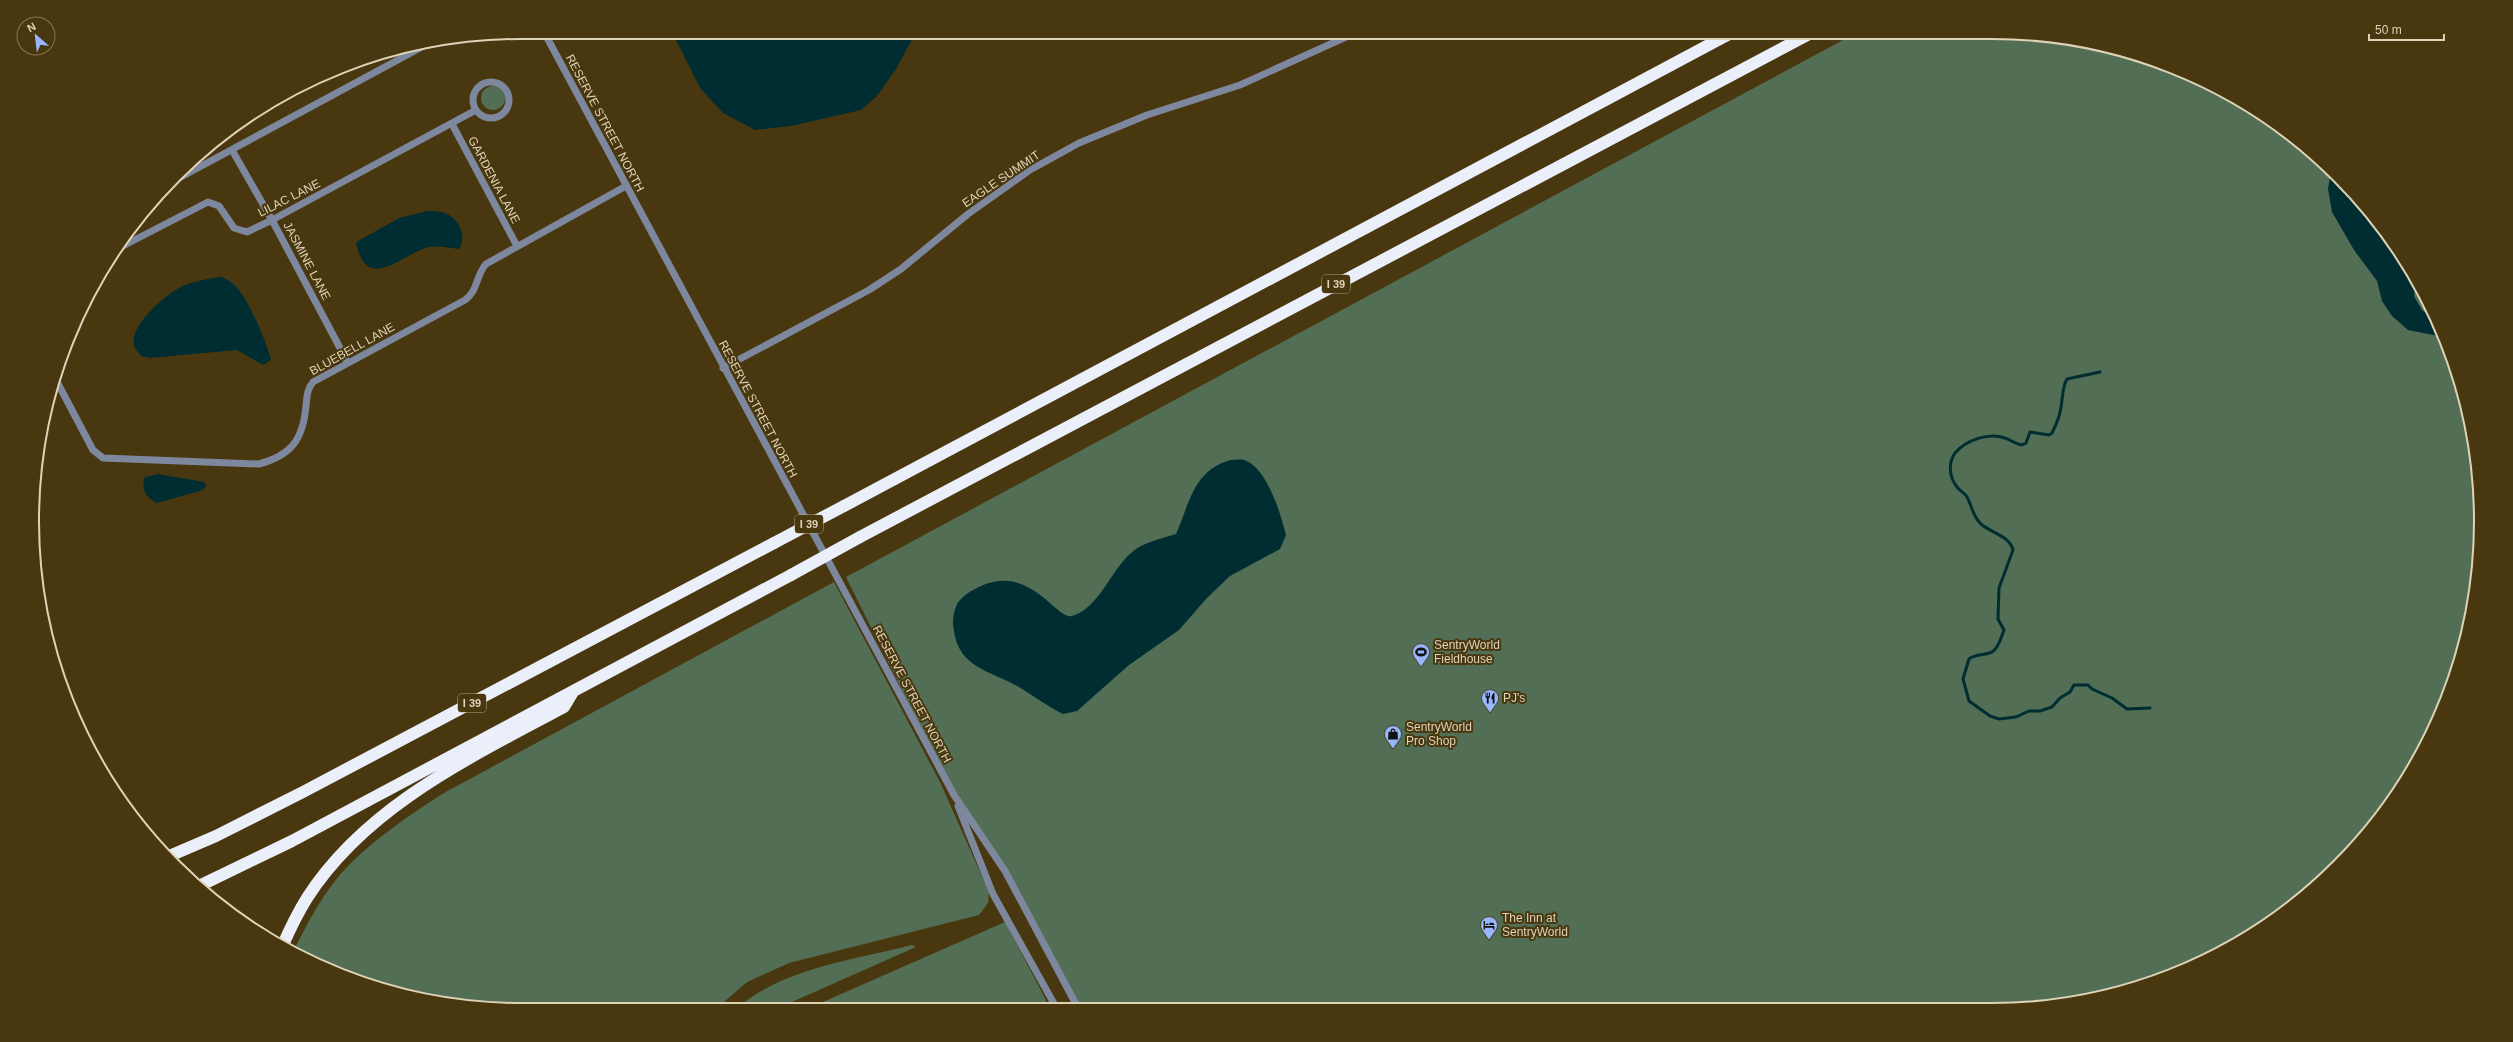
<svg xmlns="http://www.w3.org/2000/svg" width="2513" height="1042" font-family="Helvetica,sans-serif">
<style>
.green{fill:#526e54}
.water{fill:#002d32}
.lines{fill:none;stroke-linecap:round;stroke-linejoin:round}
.stream{stroke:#002d32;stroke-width:3}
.minor{stroke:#7d879d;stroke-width:7}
.highway{stroke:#eaeffa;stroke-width:12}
.highway-bridge{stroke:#eaeffa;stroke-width:12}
.labels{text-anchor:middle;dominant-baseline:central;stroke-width:4;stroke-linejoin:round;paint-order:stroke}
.shield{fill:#49380f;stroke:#b1a485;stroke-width:1}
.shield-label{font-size:11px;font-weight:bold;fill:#ded2b7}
.street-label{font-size:12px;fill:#ded2b7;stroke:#49380f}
.poi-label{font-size:12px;fill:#ded2b7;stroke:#49380f;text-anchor:start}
.rim{fill:none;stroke:#ded2b7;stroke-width:2}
</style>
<rect width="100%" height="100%" fill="#49380f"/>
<path class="green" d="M1858,32H1992L2056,36L2149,58L2236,97L2314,153L2380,223L2430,305L2464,394L2480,489L2477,585L2455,678L2399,792L2314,889L2208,960L2119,993L2056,1006L1078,1008L1005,871L954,795L846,577Z
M481 98a12 12 0 1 1 24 0a12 12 0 1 1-24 0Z
M834,582L940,782L989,892L988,903L979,915L789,963L747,982L716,1009C599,1010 478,1020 365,984C340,977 316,963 293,952C308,922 324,891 347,867C375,838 409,816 442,794Z
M1005,922L1046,1000L1044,1009H807Z
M912,945L916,947L776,1009H736C783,968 853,960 912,945Z"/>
<path class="water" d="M672,32H916L896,69L877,96L861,110L791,126L755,130L723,113L700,88Z
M2331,171L2380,223L2416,282L2414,296L2422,310L2431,317H2435L2443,337L2408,330L2392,316L2382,301L2377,281L2354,250L2332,212L2328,189Z
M427,211C434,211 443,211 449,215C460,221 467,238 459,249C447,248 434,244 423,249C397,259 366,291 356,243L358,241L399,218Z
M221,277C225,279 229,280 232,283C246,292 267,343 271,360L263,365L237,350L150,358L141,356C139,353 135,349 134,346C129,326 163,297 179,288C192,281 207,279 221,277Z
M1231,460C1235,460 1240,459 1244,460C1267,467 1281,515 1286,535L1280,549L1230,576L1207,598L1179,630L1129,665L1077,711L1063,714C1047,706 1034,696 1019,687C991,671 959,668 954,631C952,622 953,613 957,604C962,596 972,590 981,586C1031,564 1056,620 1072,616C1098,609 1112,569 1131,553C1143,542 1161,539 1176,534C1190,503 1193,470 1231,460Z
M158,474L204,482L206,486L203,490L157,503C147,499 140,489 145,477Z"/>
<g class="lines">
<path class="stream" d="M2100,372L2067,379C2062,387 2063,397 2061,407C2060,416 2056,425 2052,433L2049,435L2030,432L2026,443L2022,445C2015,444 2011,440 2005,438C1989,432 1966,440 1955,453C1948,463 1949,477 1957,487C1960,491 1965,493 1967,497C1972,506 1973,517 1981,524C1991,533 2010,536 2013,550L1999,588L1998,619L2004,630C2002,635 2000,643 1996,648C1991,657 1977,652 1969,659L1963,679L1969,701L1990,716L1999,719L2016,717L2029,711H2040L2052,707L2060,698L2070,692L2074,685H2088L2092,689L2112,698L2127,709L2150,708"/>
<path class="minor" d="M544,32L954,795L1005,871L1078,1008
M473 100a18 18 0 1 1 36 0a18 18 0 1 1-36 0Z
M452,124L517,246
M232,150L272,220L348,363
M168,184L433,41
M117,249L208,202L219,206L234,228L247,232L272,220L476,110
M723,368L869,290L901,269L968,214L1030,170L1079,143L1147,115L1240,85L1357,32
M55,378L93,450L103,458L259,464C292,455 303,439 306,406C307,397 307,389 313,382L465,300C478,291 476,275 486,264L626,186
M958,806L993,894L1057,1009"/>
<path class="highway" d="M844,506L1733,32
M860,537L1813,32
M167,857L216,836L303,792L774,543
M199,886L292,841L791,575
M282,947C289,931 297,914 307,898C366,806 471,757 564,707L573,692"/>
<path class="highway-bridge" d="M774,543L844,506
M791,575L860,537"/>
</g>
<defs>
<g id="stadium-pin" transform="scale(0.9)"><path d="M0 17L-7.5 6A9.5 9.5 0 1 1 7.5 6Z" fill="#97b6fd" stroke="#49380f"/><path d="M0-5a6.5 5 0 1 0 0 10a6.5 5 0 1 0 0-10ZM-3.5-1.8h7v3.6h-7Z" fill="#111"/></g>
<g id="restaurant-pin" transform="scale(0.9)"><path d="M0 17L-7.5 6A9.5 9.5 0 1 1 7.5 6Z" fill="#97b6fd" stroke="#49380f"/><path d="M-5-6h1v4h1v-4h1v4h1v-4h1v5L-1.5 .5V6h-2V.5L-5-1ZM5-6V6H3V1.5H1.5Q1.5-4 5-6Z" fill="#111"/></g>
<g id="shop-pin" transform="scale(0.9)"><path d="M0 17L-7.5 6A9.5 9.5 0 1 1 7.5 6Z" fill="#97b6fd" stroke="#49380f"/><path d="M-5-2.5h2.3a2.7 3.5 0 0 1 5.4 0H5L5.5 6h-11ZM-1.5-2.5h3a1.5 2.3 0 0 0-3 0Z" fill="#111"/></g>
<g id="hotel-pin" transform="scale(0.9)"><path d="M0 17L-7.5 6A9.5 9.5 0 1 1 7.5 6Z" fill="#97b6fd" stroke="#49380f"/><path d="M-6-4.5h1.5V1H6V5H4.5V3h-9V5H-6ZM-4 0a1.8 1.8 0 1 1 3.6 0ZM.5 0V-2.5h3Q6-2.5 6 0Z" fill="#111"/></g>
</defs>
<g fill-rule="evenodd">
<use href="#stadium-pin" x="1421" y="652"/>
<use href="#restaurant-pin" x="1490" y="698"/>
<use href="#shop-pin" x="1393" y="734"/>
<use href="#hotel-pin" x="1489" y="925"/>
</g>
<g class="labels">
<g class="shield">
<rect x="1322" y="275" width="28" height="18" rx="3"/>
<rect x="795" y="515" width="28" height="18" rx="3"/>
<rect x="458" y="694" width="28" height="18" rx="3"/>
</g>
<g class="shield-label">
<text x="1336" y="284">I 39</text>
<text x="809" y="524">I 39</text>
<text x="472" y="703">I 39</text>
</g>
<g class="street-label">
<text transform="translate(605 123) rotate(62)">RESERVE STREET NORTH</text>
<text transform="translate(1001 179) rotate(-34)">EAGLE SUMMIT</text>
<text transform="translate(494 180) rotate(62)">GARDENIA LANE</text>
<text transform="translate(289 198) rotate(-27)">LILAC LANE</text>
<text transform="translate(307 261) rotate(62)">JASMINE LANE</text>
<text transform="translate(352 349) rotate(-29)">BLUEBELL LANE</text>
<text transform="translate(758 409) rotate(62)">RESERVE STREET NORTH</text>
<text transform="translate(912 694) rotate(62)">RESERVE STREET NORTH</text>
</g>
<g class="poi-label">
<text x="1434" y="645">SentryWorld<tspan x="1434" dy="14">Fieldhouse</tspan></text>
<text x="1503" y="698">PJ's</text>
<text x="1406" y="727">SentryWorld<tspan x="1406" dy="14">Pro Shop</tspan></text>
<text x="1502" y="918">The Inn at<tspan x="1502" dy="14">SentryWorld</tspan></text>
</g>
</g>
<path d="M0 0H2513V1042H0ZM521 39H1992A482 482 0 0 1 2474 521V521A482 482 0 0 1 1992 1003H521A482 482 0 0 1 39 521V521A482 482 0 0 1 521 39Z" fill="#49380f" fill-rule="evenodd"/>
<path class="rim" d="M521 39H1992A482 482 0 0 1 2474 521V521A482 482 0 0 1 1992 1003H521A482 482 0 0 1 39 521V521A482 482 0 0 1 521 39Z"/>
<g transform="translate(36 36) rotate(332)"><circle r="19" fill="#49380f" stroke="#857652"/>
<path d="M0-3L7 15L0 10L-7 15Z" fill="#97b6fd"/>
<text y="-6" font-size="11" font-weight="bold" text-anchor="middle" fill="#ded2b7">N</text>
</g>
<path d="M2369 34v6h75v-6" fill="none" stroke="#ded2b7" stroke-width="2"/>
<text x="2375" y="34" font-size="12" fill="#ded2b7" stroke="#49380f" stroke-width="3" paint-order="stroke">50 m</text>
</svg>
